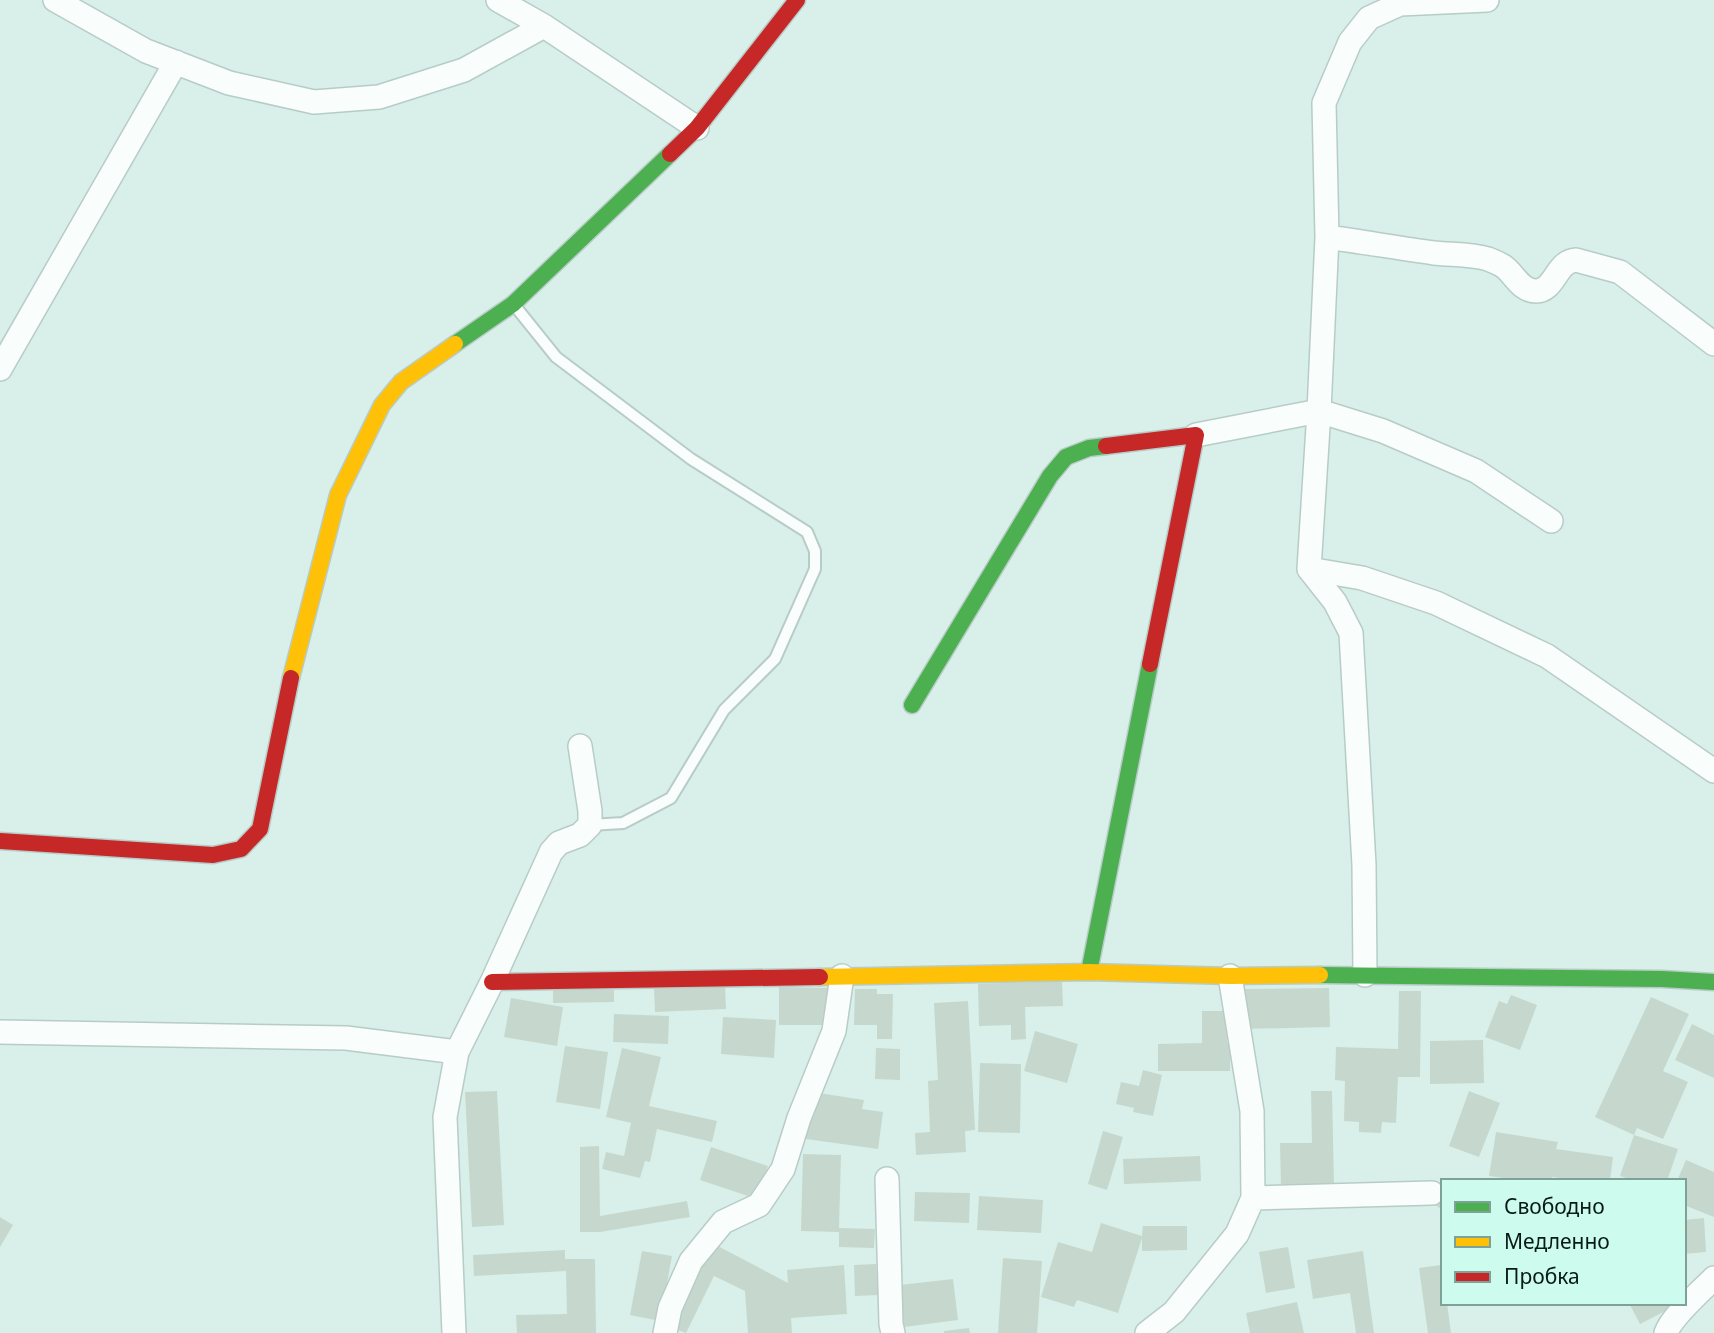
<svg xmlns="http://www.w3.org/2000/svg" width="1714" height="1333" font-family="'Noto Sans',sans-serif">
<style>
.building{fill:#c6d8cd}
.lines{fill:none;stroke-linecap:round;stroke-linejoin:round}
.lane-casing{stroke:#b8ccc7;stroke-width:14}
.street-casing{stroke:#b8ccc7;stroke-width:26}
.fast-casing{stroke:#b8ccc7;stroke-width:19}
.slow-casing{stroke:#b8ccc7;stroke-width:19}
.jam-casing{stroke:#b8ccc7;stroke-width:19}
.lane{stroke:#f9fdfc;stroke-width:10}
.street{stroke:#f9fdfc;stroke-width:23}
.fast{stroke:#4caf50;stroke-width:16}
.slow{stroke:#ffc107;stroke-width:16}
.jam{stroke:#c62828;stroke-width:16}
</style>
<rect width="100%" height="100%" fill="#d8f0e9"/>
<path class="building" d="M1062,981L1063,1006L1025,1007L1026,1039L1011,1040V1025L979,1026L978,984Z
M725,986L726,1009L655,1012L654,989Z
M779,987L831,988V1025H779Z
M1329,988L1330,1027L1243,1029L1242,989Z
M855,989H877V994H893L892,1039H877V1025H854Z
M553,990H614V1002L553,1003Z
M1399,991H1421L1420,1077H1398L1396,1123L1382,1122L1381,1133L1359,1132V1122L1344,1121L1345,1081L1335,1080L1336,1047L1398,1049Z
M1511,995L1537,1005L1520,1050L1485,1037L1499,1001L1507,1004Z
M1651,997L1689,1014L1663,1071L1688,1082L1663,1139L1637,1128L1634,1135L1595,1117Z
M511,998L563,1007L557,1046L504,1037Z
M968,1001L975,1130L965,1131L966,1152L916,1155L915,1133L930,1132L928,1081L938,1080L934,1003Z
M1202,1011H1226L1227,1043H1230V1071H1158V1044L1202,1043Z
M614,1014L669,1016L668,1044L613,1042Z
M723,1017L776,1020L774,1058L721,1054Z
M1692,1024L1714,1035V1078L1675,1060Z
M1035,1031L1078,1044L1067,1083L1024,1071Z
M1483,1040L1484,1083L1430,1084V1041Z
M565,1046L608,1052L600,1109L556,1102Z
M622,1048L661,1057L649,1106L717,1121L712,1142L657,1129L650,1162L645,1161L640,1178L602,1169L606,1152L624,1156L631,1123L606,1117Z
M876,1048L900,1049V1080L875,1079Z
M980,1063L1021,1064L1020,1133L978,1132Z
M1143,1070L1162,1075L1153,1116L1133,1112L1134,1108L1116,1104L1121,1082L1139,1086Z
M497,1091L504,1225L472,1227L465,1092Z
M1311,1091H1332L1334,1186L1281,1187L1280,1143H1312Z
M1469,1091L1500,1103L1479,1157L1449,1146Z
M812,1092L864,1100L862,1109L883,1112L878,1149L806,1139Z
M1103,1131L1123,1137L1107,1190L1088,1184Z
M1496,1132L1558,1142L1556,1149L1613,1157L1610,1181H1579L1552,1177V1181H1524L1489,1176Z
M1634,1135L1678,1149L1667,1181H1635L1620,1176Z
M599,1146L600,1216L687,1201L690,1217L600,1232H580V1147Z
M711,1147L768,1166L757,1199L700,1180Z
M803,1154L841,1155L839,1228L875,1229L874,1248L839,1247V1232L801,1231Z
M1200,1156L1201,1181L1124,1184L1123,1159Z
M1686,1160L1714,1172V1217L1684,1205V1181H1677Z
M915,1192L970,1193L969,1223L914,1221Z
M1443,1194V1210L1435,1205Z
M979,1196L1043,1200L1041,1233L977,1230Z
M0,1217L13,1225L0,1247Z
M1704,1218L1706,1252L1684,1254V1220Z
M1101,1223L1142,1236L1143,1226H1187V1250L1142,1251V1238L1118,1313L1077,1300L1074,1307L1041,1297L1058,1242L1092,1252Z
M712,1243L788,1283L787,1270L844,1265L847,1314L791,1318L792,1333H748L745,1291L714,1276L686,1333L670,1327Z
M1288,1247L1295,1288L1266,1293L1259,1252Z
M565,1250V1259H595L596,1333H517L516,1315L567,1314L566,1271L474,1276L473,1255Z
M642,1251L672,1256L660,1321L630,1315Z
M1363,1251L1368,1290L1374,1333H1356L1350,1293L1313,1299L1307,1260Z
M1003,1258L1042,1261L1037,1333H998Z
M876,1264L878,1295L855,1296L854,1265Z
M1441,1265L1443,1303H1447L1451,1333H1428L1419,1268Z
M953,1279L958,1320L904,1327L900,1285Z
M1297,1302L1304,1333H1250L1246,1313Z
M1629,1303H1672L1673,1307L1640,1324Z
M969,1328L970,1333H944V1331Z"/>
<g class="lines">
<g class="lane-casing">
<path id="lane" d="M515,306L556,357L691,459L807,532L815,551V569L775,659L724,710L671,798L623,823L590,825"/>
</g>
<g class="street-casing">
<path id="street" d="M55,0L146,51L229,83L314,102L379,97L464,70L544,26
M498,0L544,26L697,128
M1327,237C1363,242 1398,248 1434,253C1452,255 1471,254 1488,259C1493,261 1498,263 1503,266C1514,273 1520,291 1536,291C1555,291 1556,261 1576,260L1620,272L1714,344
M0,369L176,62
M1196,435L1319,411L1327,237L1324,103L1350,42L1369,18L1400,4L1487,0
M1309,569L1362,578L1436,603L1547,656L1714,771
M1365,975L1364,865L1351,633L1335,602L1309,569L1319,411L1383,431L1476,471L1551,521
M0,1032L346,1038L457,1052
M887,1179L891,1324L893,1333
M1253,1198L1432,1193
M454,1333L445,1117L457,1052L492,982L551,852L559,843L580,835L590,825V811L580,746
M665,1333L670,1308L691,1261L723,1222L759,1205L783,1169L799,1118L834,1031L842,976
M1147,1333L1174,1312L1237,1234L1253,1198L1252,1111L1230,976
M1666,1333C1671,1317 1701,1291 1714,1278"/>
</g>
<g class="fast-casing">
<path id="fast" d="M455,344L513,304L670,154
M912,705L1050,476L1066,457L1089,448L1106,446
M1089,972L1150,664
M1320,975L1662,979L1714,982"/>
</g>
<g class="slow-casing">
<path id="slow" d="M291,678L338,495L382,405L401,382L455,344
M820,977L1089,972L1230,976L1320,975"/>
</g>
<g class="jam-casing">
<path id="jam" d="M670,154L697,128L797,0
M1106,446L1196,435L1150,664
M0,841L213,855L241,849L260,829L291,678
M492,982L820,977"/>
</g>
<use href="#lane" class="lane"/>
<use href="#street" class="street"/>
<use href="#fast" class="fast"/>
<use href="#slow" class="slow"/>
<use href="#jam" class="jam"/>
</g>
<rect x="1441" y="1179" width="245" height="126" fill="#cdfbee" stroke="#7ea198" stroke-width="2"/>
<rect x="1455" y="1202" width="35" height="10" fill="#4caf50" stroke="#7ea198" stroke-width="2"/>
<text x="1504" y="1214" font-size="21" fill="#081a16">Свободно</text>
<rect x="1455" y="1237" width="35" height="10" fill="#ffc107" stroke="#7ea198" stroke-width="2"/>
<text x="1504" y="1249" font-size="21" fill="#081a16">Медленно</text>
<rect x="1455" y="1272" width="35" height="10" fill="#c62828" stroke="#7ea198" stroke-width="2"/>
<text x="1504" y="1284" font-size="21" fill="#081a16">Пробка</text>
</svg>
